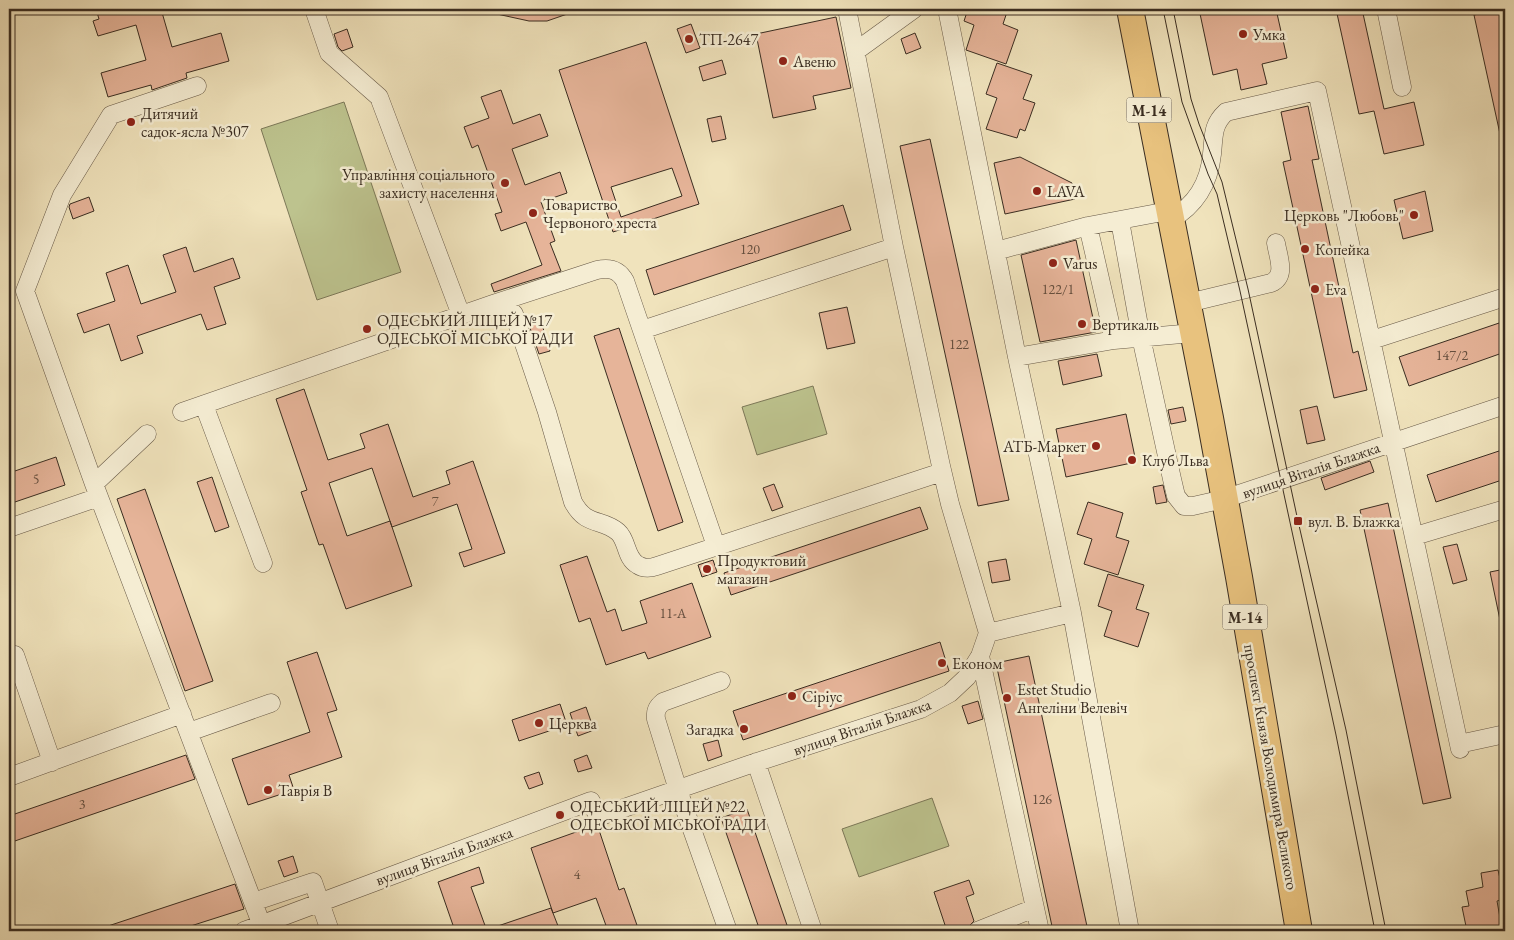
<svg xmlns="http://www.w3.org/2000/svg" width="1514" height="940" font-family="'EB Garamond',serif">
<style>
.green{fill:#bdc38e;stroke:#7c7858}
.building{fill:#e6b499;stroke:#3a2d21;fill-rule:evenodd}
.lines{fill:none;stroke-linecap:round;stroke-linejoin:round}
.minor-casing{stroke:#685a48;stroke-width:19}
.highway-casing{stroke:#3a2d21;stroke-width:28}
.minor{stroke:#f5edd3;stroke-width:18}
.highway{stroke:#e8c27e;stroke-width:26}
.tram{stroke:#3a2d21;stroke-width:1}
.poi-dot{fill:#8f2418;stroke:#f5edd3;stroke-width:2}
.labels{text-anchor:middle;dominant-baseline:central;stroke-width:5;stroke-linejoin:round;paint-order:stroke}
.number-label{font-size:14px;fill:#654f3f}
.shield{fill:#f5edd3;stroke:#726756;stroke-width:1}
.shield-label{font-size:15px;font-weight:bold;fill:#3a2d21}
.poi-label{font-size:16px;fill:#3a2d21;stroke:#f5edd3;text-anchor:start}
.street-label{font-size:16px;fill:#3a2d21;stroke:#f5edd3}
</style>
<rect width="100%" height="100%" fill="#f0e3bc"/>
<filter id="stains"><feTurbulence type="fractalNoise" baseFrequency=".004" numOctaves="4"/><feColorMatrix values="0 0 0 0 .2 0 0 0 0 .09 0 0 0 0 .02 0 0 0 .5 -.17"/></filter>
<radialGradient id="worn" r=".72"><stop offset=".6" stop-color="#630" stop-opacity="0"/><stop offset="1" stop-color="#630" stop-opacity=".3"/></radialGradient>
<path class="green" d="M344,102L401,272L317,300L261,129Z
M813,386L827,434L757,455L742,407Z
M932,798L949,846L859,877L842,829Z"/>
<path class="building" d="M96,9H161L172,47L221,33L229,61L186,73L187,78L152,90L151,85L108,97L101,73L146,60L136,25L98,36L93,21L99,19Z
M498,9H575L576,11L547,21H529L497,14Z
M968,9H1008L1003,24L1018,30L1006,64L966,50L974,25L964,21Z
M1199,9H1276L1287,58L1262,64L1267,84L1241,90L1237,69L1213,75Z
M1336,9H1362L1384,109L1414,102L1424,145L1384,154L1374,111L1359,114Z
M1503,9L1505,21V134H1500L1474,15Z
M836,17L851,88L813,96L816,109L773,118L756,34Z
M691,24L700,48L686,53L677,29Z
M347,29L353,47L342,51L338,47L334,34Z
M915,33L921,48L906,54L901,39Z
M646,42L699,204L613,232L559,70ZM672,168L682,196L621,217L611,187Z
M722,60L726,74L703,81L699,67Z
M997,63L1032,75L1023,99L1035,103L1025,131L1020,129L1017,138L986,129L997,98L986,94Z
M501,90L513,124L540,114L548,136L512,149L525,185L560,172L567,193L541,202L555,241L550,243L561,271L494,292L491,284L542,265L526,222L501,231L495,214L502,212L478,145L472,148L464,127L489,118L481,97Z
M1308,106L1319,159L1312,160L1353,353L1358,351L1367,390L1334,398L1283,162L1291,160L1281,112Z
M721,116L726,139L712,142L707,119Z
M930,139L1009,500L978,506L900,146Z
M1020,157L1072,183L1075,199L1005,214L994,163Z
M1425,191L1433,231L1403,239L1394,200Z
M89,197L94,211L73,219L69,207L70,204Z
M843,205L851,230L654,295L646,270Z
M1076,240L1096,332L1040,342L1021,255Z
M186,247L194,272L233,258L240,278L214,287L226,324L207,330L201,314L137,336L143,353L121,361L109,324L84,333L77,314L115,301L106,273L128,265L141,304L176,292L163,255Z
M847,307L855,343L827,349L819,313Z
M540,318L550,351L539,354L528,322Z
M1505,321V352L1409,386L1399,357Z
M619,328L683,522L658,531L594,336Z
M1097,354L1102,376L1063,385L1058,361Z
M304,389L328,460L365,448L360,434L388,424L413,497L450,484L446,471L473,461L505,553L464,567L459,553L472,549L457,504L392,527L372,468L329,483L347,536L390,521L412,586L346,609L323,544L319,545L301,492L307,490L276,399Z
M1317,406L1325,440L1307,444L1300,410Z
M1183,407L1186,421L1171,424L1168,410Z
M1126,414L1136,462L1066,477L1056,429Z
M1505,449V479L1436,502L1427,475Z
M56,457L65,485L9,504V473Z
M1370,461L1374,472L1325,490L1321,478Z
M212,477L229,527L215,532L197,482Z
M774,484L783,507L772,511L763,488Z
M1163,485L1167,502L1156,504L1153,487Z
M145,489L213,681L185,691L117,499Z
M1088,502L1123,513L1116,537L1129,541L1118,575L1084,564L1092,539L1077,534Z
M1388,503L1451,798L1423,804L1360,510Z
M920,507L928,529L731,595L724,573Z
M1457,544L1467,580L1453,584L1443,547Z
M587,556L607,612L615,609L622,631L647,623L640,601L692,583L711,637L648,659L645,652L606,665L590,618L579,622L560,565Z
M1006,559L1010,580L992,583L988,562Z
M713,560L717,572L702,577L698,565Z
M1505,569V619L1500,620L1490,572Z
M1108,574L1144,585L1136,609L1149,613L1138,647L1104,636L1112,611L1098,606Z
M940,642L949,671L743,740L733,711Z
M317,652L337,710L327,713L342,757L289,775L294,790L248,805L232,759L310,732L287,662Z
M1029,656L1088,931H1053L1020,776L996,663Z
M978,701L983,719L968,724L962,706Z
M560,704L567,725L519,741L512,720Z
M586,707L594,730L578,736L570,713Z
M718,740L722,756L708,761L703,744Z
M186,755L195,779L9,843V816Z
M587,755L592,768L578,772L574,760Z
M539,772L543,784L529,789L524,777Z
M747,809L756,835L789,931H760L721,818Z
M593,826L598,827L619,890L624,888L639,931H608L596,898L553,913L531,848Z
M293,856L298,872L284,877L278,861Z
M479,867L484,883L471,887L487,931H455L438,882Z
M1498,870L1501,883L1505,882V899L1497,901L1502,929L1492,931H1467L1462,907L1469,906L1466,891L1483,887L1481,873Z
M969,880L974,894L966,897L974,921L968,927L954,931H947L934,892Z
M235,884L244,909L175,931H99V929Z
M551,908L560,931H489V929Z"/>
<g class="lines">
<g class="minor-casing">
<path id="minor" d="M314,9L329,53L379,97L461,315
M847,9L894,247L941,466L950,504L988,633
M947,9L1017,357L1072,613L1130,931
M1386,9L1402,87
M856,51L914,9
M197,86L111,115L62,195L25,291L94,484L264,931
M1170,220C1196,205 1209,184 1212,154C1214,136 1212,125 1226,112L1317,91L1460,749
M1120,221L1141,337L1172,479L1176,496L1184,506H1193L1224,499L1505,405
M1088,226L1114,340
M996,251L1088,226L1168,211
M1188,303L1271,283C1287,276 1278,257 1276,243
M493,304C502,305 508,307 514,314L547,412L573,502C586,527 602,518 618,532C628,541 625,558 638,565C644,569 651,568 657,566L942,472
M642,330L894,247
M1372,340L1505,297
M1017,357L1114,340L1193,333
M204,405L263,563
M182,412L493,304L597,270C610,267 619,270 625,281L716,546
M94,484L147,434
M9,528L99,497
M1415,536L1505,509
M988,633L1072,613
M15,655L52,762
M980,656L1040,931
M721,681L663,702C657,707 655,711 656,719L678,790L728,931
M189,732L271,703
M1459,744L1505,734
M756,762L813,931
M9,777L182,714
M253,902L313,882L330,931
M244,931L591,801L598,817L748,765L921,709L950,693L967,677L980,656L988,633
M977,931L1035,908"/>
</g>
<g class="highway-casing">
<path id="highway" d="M1130,9L1210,418L1239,577L1299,931"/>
</g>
<use href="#minor" class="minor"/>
<use href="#highway" class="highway"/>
<path class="tram" d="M1163,9L1182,102L1208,174L1217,194L1240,291L1336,735L1375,931
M1173,9L1191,99L1199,124L1222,182L1248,289L1298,521L1346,730L1386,931"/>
</g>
<g class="poi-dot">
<circle cx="1243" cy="34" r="5"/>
<circle cx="689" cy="39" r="5"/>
<circle cx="783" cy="61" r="5"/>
<circle cx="131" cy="122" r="5"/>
<circle cx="505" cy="183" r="5"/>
<circle cx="1037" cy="191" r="5"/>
<circle cx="533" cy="213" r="5"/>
<circle cx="1414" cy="215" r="5"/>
<circle cx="1305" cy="249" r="5"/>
<circle cx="1053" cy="263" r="5"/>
<circle cx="1315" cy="289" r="5"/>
<circle cx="1082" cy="324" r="5"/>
<circle cx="367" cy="329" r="5"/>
<circle cx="1096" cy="446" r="5"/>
<circle cx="1132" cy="460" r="5"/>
<rect x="1293" y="516" width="10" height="10" rx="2.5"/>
<circle cx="707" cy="569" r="5"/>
<circle cx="942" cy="663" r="5"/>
<circle cx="792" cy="696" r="5"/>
<circle cx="1007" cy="698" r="5"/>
<circle cx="539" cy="723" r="5"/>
<circle cx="744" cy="729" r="5"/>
<circle cx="268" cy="790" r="5"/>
<circle cx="560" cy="815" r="5"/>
</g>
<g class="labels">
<g class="number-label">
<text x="750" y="249">120</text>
<text x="1058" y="289">122/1</text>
<text x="959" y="344">122</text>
<text x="1452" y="355">147/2</text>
<text x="36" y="479">5</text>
<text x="435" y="501">7</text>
<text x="673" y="613">11-А</text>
<text x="1042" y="799">126</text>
<text x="82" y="804">3</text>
<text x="577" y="874">4</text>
</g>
<g class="shield">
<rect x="1126.5" y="97.5" width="45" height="25" rx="4"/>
<rect x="1222.5" y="604.5" width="45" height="25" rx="4"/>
</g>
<g class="shield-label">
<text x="1149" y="110">М-14</text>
<text x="1245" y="617">М-14</text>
</g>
<g class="poi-label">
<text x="1253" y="34">Умка</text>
<text x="699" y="39">ТП-2647</text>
<text x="793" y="61">Авеню</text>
<text x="141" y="113">Дитячий<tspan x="141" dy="18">садок-ясла №307</tspan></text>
<text x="495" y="174" text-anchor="end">Управління соціального<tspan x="495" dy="18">захисту населення</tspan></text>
<text x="1047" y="191">LAVA</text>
<text x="543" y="204">Товариство<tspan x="543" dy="18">Червоного хреста</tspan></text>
<text x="1404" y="215" text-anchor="end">Церковь "Любовь"</text>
<text x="1315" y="249">Копейка</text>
<text x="1063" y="263">Varus</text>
<text x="1325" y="289">Eva</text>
<text x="377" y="320">ОДЕСЬКИЙ ЛІЦЕЙ №17<tspan x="377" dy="18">ОДЕСЬКОЇ МІСЬКОЇ РАДИ</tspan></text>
<text x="1092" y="324">Вертикаль</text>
<text x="1086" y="446" text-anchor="end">АТБ-Маркет</text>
<text x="1142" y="460">Клуб Льва</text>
<text x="1308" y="521">вул. В. Блажка</text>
<text x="717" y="560">Продуктовий<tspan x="717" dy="18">магазин</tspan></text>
<text x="952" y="663">Економ</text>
<text x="1017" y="689">Estet Studio<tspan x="1017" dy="18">Ангеліни Велевіч</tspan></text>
<text x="802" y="696">Сіріус</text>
<text x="549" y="723">Церква</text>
<text x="734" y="729" text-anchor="end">Загадка</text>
<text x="278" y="790">Таврія В</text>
<text x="570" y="806">ОДЕСЬКИЙ ЛІЦЕЙ №22<tspan x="570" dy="18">ОДЕСЬКОЇ МІСЬКОЇ РАДИ</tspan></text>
</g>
<g class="street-label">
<text transform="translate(1311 470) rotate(-19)">вулиця Віталія Блажка</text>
<text transform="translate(862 727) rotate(-19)">вулиця Віталія Блажка</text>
<text transform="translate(1271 767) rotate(80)">проспект Князя Володимира Великого</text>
<text transform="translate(444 856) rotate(-20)">вулиця Віталія Блажка</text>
</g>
</g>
<rect width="1514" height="940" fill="none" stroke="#f0e3bc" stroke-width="30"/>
<rect x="10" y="10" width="1494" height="920" fill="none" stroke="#3a2d21" stroke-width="2.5"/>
<rect x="15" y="15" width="1484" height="910" fill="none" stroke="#3a2d21"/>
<rect width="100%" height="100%" filter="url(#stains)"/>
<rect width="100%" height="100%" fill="url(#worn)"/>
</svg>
